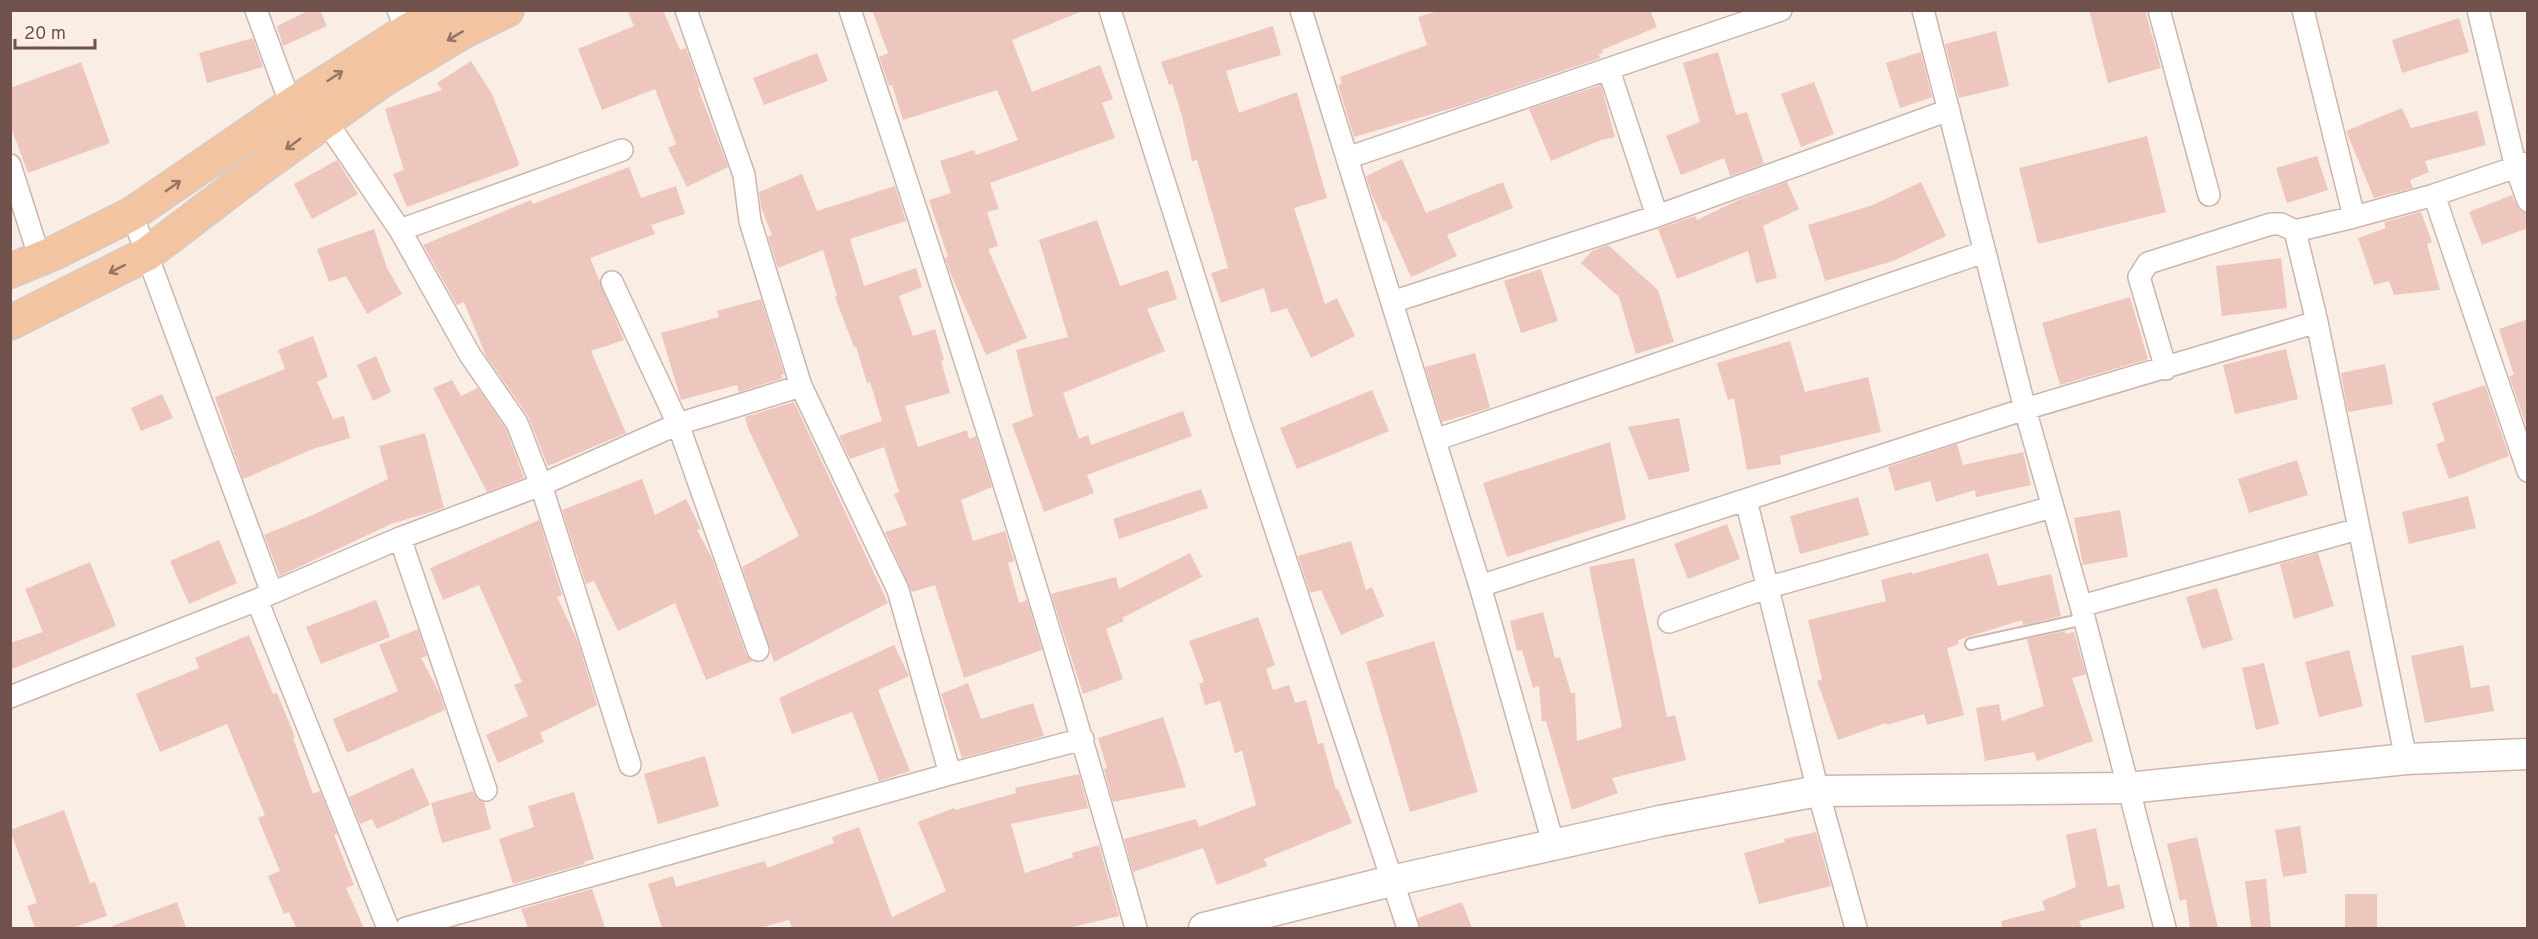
<svg xmlns="http://www.w3.org/2000/svg" width="2538" height="939" font-family="Overpass,sans-serif">
<style>
.building{fill:#edc7be}
.lines{fill:none;stroke-linecap:round;stroke-linejoin:round}
.lane-casing{stroke:#ccb5ae;stroke-width:14}
.street-casing{stroke:#ccb5ae;stroke-width:24}
.secondary-casing{stroke:#cfb4ac;stroke-width:33}
.primary-casing{stroke:#d4cbc9;stroke-width:36}
.lane{stroke:#fff;stroke-width:10}
.street{stroke:#fff;stroke-width:21}
.secondary{stroke:#fff;stroke-width:30}
.primary{stroke:#f3c4a1;stroke-width:33}
.oneway{stroke:#977466}
</style>
<rect width="100%" height="100%" fill="#faede4"/>
<path class="building" d="M310,10H320L327,26L283,46L277,26Z
M627,10H663L680,50L686,48L700,88H698L728,167L687,187L668,148L676,144L655,89L602,110L578,49L634,26Z
M872,10H1085L1012,40L1032,92L1100,65L1113,99L1102,103L1115,138L990,183L999,209L987,212L998,246L988,249L1027,338L986,355L949,270L945,258L948,257L929,200L951,193L940,161L974,150L976,155L1018,140L997,90L903,120L892,85L889,86L879,57L888,53Z
M1441,10H1650L1657,27L1602,50L1603,53L1599,54L1600,58L1463,105L1354,137L1338,85L1342,84L1340,77L1427,45L1418,17Z
M2089,10H2145L2161,68L2108,83Z
M2459,18L2469,52L2402,73L2392,40Z
M1273,26L1281,55L1226,71L1239,113L1297,92L1327,198L1294,208L1325,304L1337,298L1355,336L1311,358L1287,308L1271,313L1264,288L1221,303L1211,273L1228,268L1197,160L1192,161L1182,116L1172,84L1169,85L1161,62Z
M1996,31L2009,86L1959,98L1945,44Z
M253,38L263,67L207,83L199,53Z
M1718,52L1736,115L1747,112L1764,164L1730,176L1724,158L1681,175L1666,136L1700,122L1683,63Z
M1921,52L1932,97L1900,108L1886,63Z
M817,53L828,81L764,105L753,78Z
M471,61L492,94L519,163L518,166L407,207L393,174L404,170L385,109L442,90L437,83Z
M81,62L110,143L28,173L10,125V88Z
M1814,82L1834,134L1801,147L1781,94Z
M1601,85L1615,137L1601,140L1551,161L1529,109Z
M2402,108L2411,128L2477,111L2486,145L2425,161L2429,172L2410,180L2413,188L2374,198L2346,131Z
M2147,136L2166,212L2038,244L2019,168Z
M2317,156L2328,190L2287,203L2276,168Z
M1402,159L1426,213L1503,182L1513,208L1447,235L1457,256L1411,277L1386,221L1384,222L1372,195L1366,176Z
M337,160L358,194L312,219L294,184Z
M629,167L641,198L676,186L685,214L651,225L655,234L590,258L624,340L591,351L626,433L548,466L528,416L486,356L464,302L457,305L423,245L531,200L533,204Z
M802,174L817,211L895,186L906,221L850,239L864,286L916,268L922,287L899,296L913,336L935,329L944,360L941,361L950,393L905,406L918,447L967,430L969,439L976,436L992,487L961,500L973,541L1005,531L1014,561L1008,563L1019,603L1027,600L1042,650L964,678L935,585L912,592L885,532L907,525L894,494L899,492L884,447L850,459L839,436L882,421L870,382L867,383L856,346L854,347L835,297L837,296L823,250L778,268L768,237L772,235L761,207L759,192Z
M1787,182L1799,209L1763,226L1777,278L1756,283L1748,251L1677,279L1658,229L1695,216L1697,220L1736,201Z
M1921,182L1946,236L1893,261L1825,281L1808,225L1873,205Z
M2512,195L2519,210L2528,213V228L2482,245L2469,212Z
M2421,212L2432,242L2427,244L2440,290L2394,295L2389,281L2374,285L2358,238L2386,228L2384,222Z
M1097,220L1120,286L1168,270L1177,299L1147,309L1165,351L1063,393L1079,439L1088,435L1091,445L1183,411L1192,436L1087,475L1094,493L1044,512L1012,424L1033,416L1016,350L1068,337L1039,240Z
M374,229L387,268L402,294L367,314L346,276L329,282L317,249Z
M1608,245L1658,290L1674,342L1636,354L1619,297L1581,263L1592,251Z
M2281,258L2287,308L2222,316L2216,266Z
M1541,269L1558,321L1521,333L1504,281Z
M2130,297L2148,359L2060,385L2042,323Z
M761,299L784,374L781,375L783,378L739,392L737,385L681,400L661,333L719,317L717,311Z
M2528,319V430L2509,376L2514,375L2499,329Z
M313,336L328,377L317,382L333,419L344,416L350,438L313,449L243,479L215,397L285,369L278,350Z
M1790,341L1805,392L1868,377L1881,432L1780,456L1781,464L1747,470L1734,398L1728,400L1717,363Z
M2286,349L2298,399L2235,414L2223,365Z
M1475,353L1490,408L1442,422L1425,367Z
M376,356L391,392L373,401L357,365Z
M2385,364L2393,404L2348,412L2341,373Z
M452,380L461,396L478,388L506,429L524,478L487,492L433,388Z
M2485,385L2509,456L2449,479L2436,444L2445,441L2432,403Z
M1372,390L1389,431L1297,469L1280,428Z
M162,394L173,418L141,431L131,408Z
M794,402L888,603L774,662L742,567L799,536L748,428L745,417Z
M1679,418L1690,471L1649,480L1628,427Z
M425,433L444,508L391,524L280,576L264,535L315,514L388,479L379,446Z
M1610,442L1626,519L1507,557L1483,483Z
M1957,444L1963,465L2023,452L2031,485L1976,497L1975,490L1936,502L1930,481L1895,491L1888,467Z
M2297,460L2308,495L2249,513L2238,479Z
M642,479L655,515L686,499L701,529L697,530L712,558L746,654L752,661L706,680L675,603L618,631L594,581L586,584L562,510Z
M1201,489L1208,508L1119,539L1113,519Z
M2468,496L2476,528L2409,544L2402,512Z
M1858,497L1869,535L1800,554L1790,516Z
M2120,510L2128,557L2083,565L2074,518Z
M539,520L562,595L557,597L578,642L597,705L540,733L544,742L498,763L486,735L528,716L514,685L522,682L479,585L443,600L430,568Z
M1727,524L1740,559L1688,579L1674,544Z
M219,540L237,583L189,604L170,561Z
M1351,541L1366,590L1372,587L1384,616L1341,635L1321,590L1310,593L1298,556Z
M1190,553L1202,577L1122,618L1124,621L1106,629L1123,679L1083,694L1051,594L1116,577L1119,589Z
M1988,553L1998,586L2051,574L2061,616L2023,625L2022,620L1958,640L1959,644L1947,648L1964,715L1927,725L1924,714L1887,725L1886,723L1838,740L1817,681L1822,679L1808,620L1886,601L1881,580L1912,572V574Z
M2318,553L2334,606L2294,619L2280,564Z
M1634,558L1667,717L1675,715L1686,760L1612,778L1618,793L1572,810L1546,721H1542L1539,686L1533,688L1522,650L1517,651L1510,621L1543,612L1555,658L1560,657L1571,693H1575L1577,741L1622,727L1589,567Z
M90,562L116,626L10,670V643L43,632L25,589Z
M2217,588L2233,640L2202,649L2186,597Z
M376,600L390,637L321,664L306,627Z
M1258,617L1275,665L1266,669L1273,690L1289,685L1295,703L1306,700L1318,744L1323,743L1336,790L1338,789L1352,823L1264,859L1267,866L1217,885L1203,848L1133,872L1124,839L1196,819L1199,827L1256,805L1242,751L1235,753L1220,701L1205,705L1199,684L1204,682L1189,641Z
M418,629L427,656L421,658L440,694L445,710L347,753L333,719L398,691L379,645Z
M2065,631L2066,634L2074,632L2086,674L2072,678L2093,741L2037,761L2034,752L1985,761L1976,708L1999,704L2002,721L2044,706L2027,639Z
M249,635L273,694L277,693L295,737L293,738L313,794L320,791L337,834L334,835L354,885L346,888L364,928H296L289,912L284,914L268,876L280,871L258,818L265,815L227,724L160,752L136,694L199,668L195,658Z
M1434,641L1478,792L1410,812L1366,662Z
M894,645L909,676L878,690L910,771L879,781L852,712L792,734L779,698Z
M2463,645L2471,688L2489,685L2494,711L2425,723L2411,656Z
M2349,650L2363,706L2319,717L2305,662Z
M2264,663L2279,724L2256,730L2242,668Z
M968,683L981,719L1033,703L1044,736L962,758L941,694Z
M1163,717L1186,787L1113,802L1104,769L1107,768L1098,738Z
M705,756L719,806L658,824L644,774Z
M413,768L430,805L377,829L372,819L360,824L349,797Z
M1079,774L1088,808L1011,824L1025,873L1073,857L1072,853L1099,845L1119,916L1068,928H792L789,920L759,928H662L648,884L673,876L676,887L765,861L767,868L834,843L832,837L859,827L892,917L946,891L918,822L954,808L955,810L1016,793L1015,788Z
M473,791L477,799L484,802L491,829L442,843L431,803Z
M574,792L594,859L584,862L585,864L513,884L499,839L534,827L528,806Z
M64,810L90,883L95,882L107,916L72,928H35L27,906L37,903L10,830Z
M2300,826L2307,873L2283,877L2275,830Z
M2096,828L2108,887L2119,884L2125,908L2079,921L2082,928H2002L2001,921L2045,910L2042,901L2076,887L2066,835Z
M1816,832L1831,886L1759,904L1744,853L1785,842L1784,839Z
M2197,837L2218,928H2190L2186,899L2180,901L2167,844Z
M2266,879L2271,928H2251L2245,881Z
M592,889L605,928H528L521,909Z
M2345,894H2377V928H2345Z
M177,902L186,928H113L112,926Z
M1462,902L1472,928H1420L1418,918Z"/>
<g class="lines">
<g class="lane-casing">
<path id="lane" d="M1971,644L2084,619"/>
</g>
<g class="street-casing">
<path id="street" d="M256,10L291,105
M398,10L407,31
M686,10L744,175L750,221L801,386L898,590L950,774
M850,10C952,315 1050,620 1136,928
M1110,10L1241,425L1408,928
M1301,10L1480,586L1554,846
M1923,10L2025,409L2081,606L2165,928
M2159,10L2209,195
M2303,10L2354,217L2295,231L2317,322L2406,759
M2478,10L2516,168L2528,201
M1609,70L1657,216
M326,121L400,230L470,355L517,423L541,485L630,765
M1347,158L1781,10
M10,165L40,259
M2434,195L2528,471
M132,214L272,593L257,600L388,928
M2354,217L2434,195L2528,163
M400,230L622,150
M612,282L678,424L758,650
M1392,302L1657,216L1949,110
M2166,369L2139,277L2148,263L2271,224H2281L2295,231
M1435,440L1984,252
M1746,500L1818,791L1856,928
M400,538L486,790
M1480,586L2025,409L2317,322
M272,593L400,538L541,485L678,424L801,386
M2081,606L2358,529
M1669,622L1766,588L2052,507
M10,697L257,600
M406,928L950,774L1083,739"/>
</g>
<g class="secondary-casing">
<path id="secondary" d="M1204,928L1391,881L1660,821L1818,791L2128,788L2406,759L2528,754"/>
</g>
<g class="primary-casing">
<path id="primary" d="M10,271L54,253L132,214L291,105L407,31L443,10
M10,323L147,254L256,171L384,79L464,31L507,10"/>
</g>
<use href="#lane" class="lane"/>
<use href="#street" class="street"/>
<use href="#secondary" class="secondary"/>
<use href="#primary" class="primary"/>
</g>
<defs><path id="oneway-shaft" d="M-6 0H5M1.5-3L5.5 0L1.5 3" fill="none" stroke-width="1.6" stroke-linecap="round" stroke-linejoin="round" transform="scale(1.5)"/></defs>
<g class="oneway">
<use href="#oneway-shaft" transform="translate(455 36) rotate(149)"/>
<use href="#oneway-shaft" transform="translate(335 76) rotate(-33)"/>
<use href="#oneway-shaft" transform="translate(293 144) rotate(144)"/>
<use href="#oneway-shaft" transform="translate(173 186) rotate(-35)"/>
<use href="#oneway-shaft" transform="translate(117 269) rotate(153)"/>
</g>
<rect width="2538" height="939" fill="none" stroke="#70514c" stroke-width="24"/>
<path d="M15 39v9h80v-9" fill="none" stroke="#70514c" stroke-width="3"/>
<text x="24" y="39" font-size="18" fill="#70514c" stroke="#fdf1e9" stroke-width="4.5" paint-order="stroke">20 m</text>
</svg>
